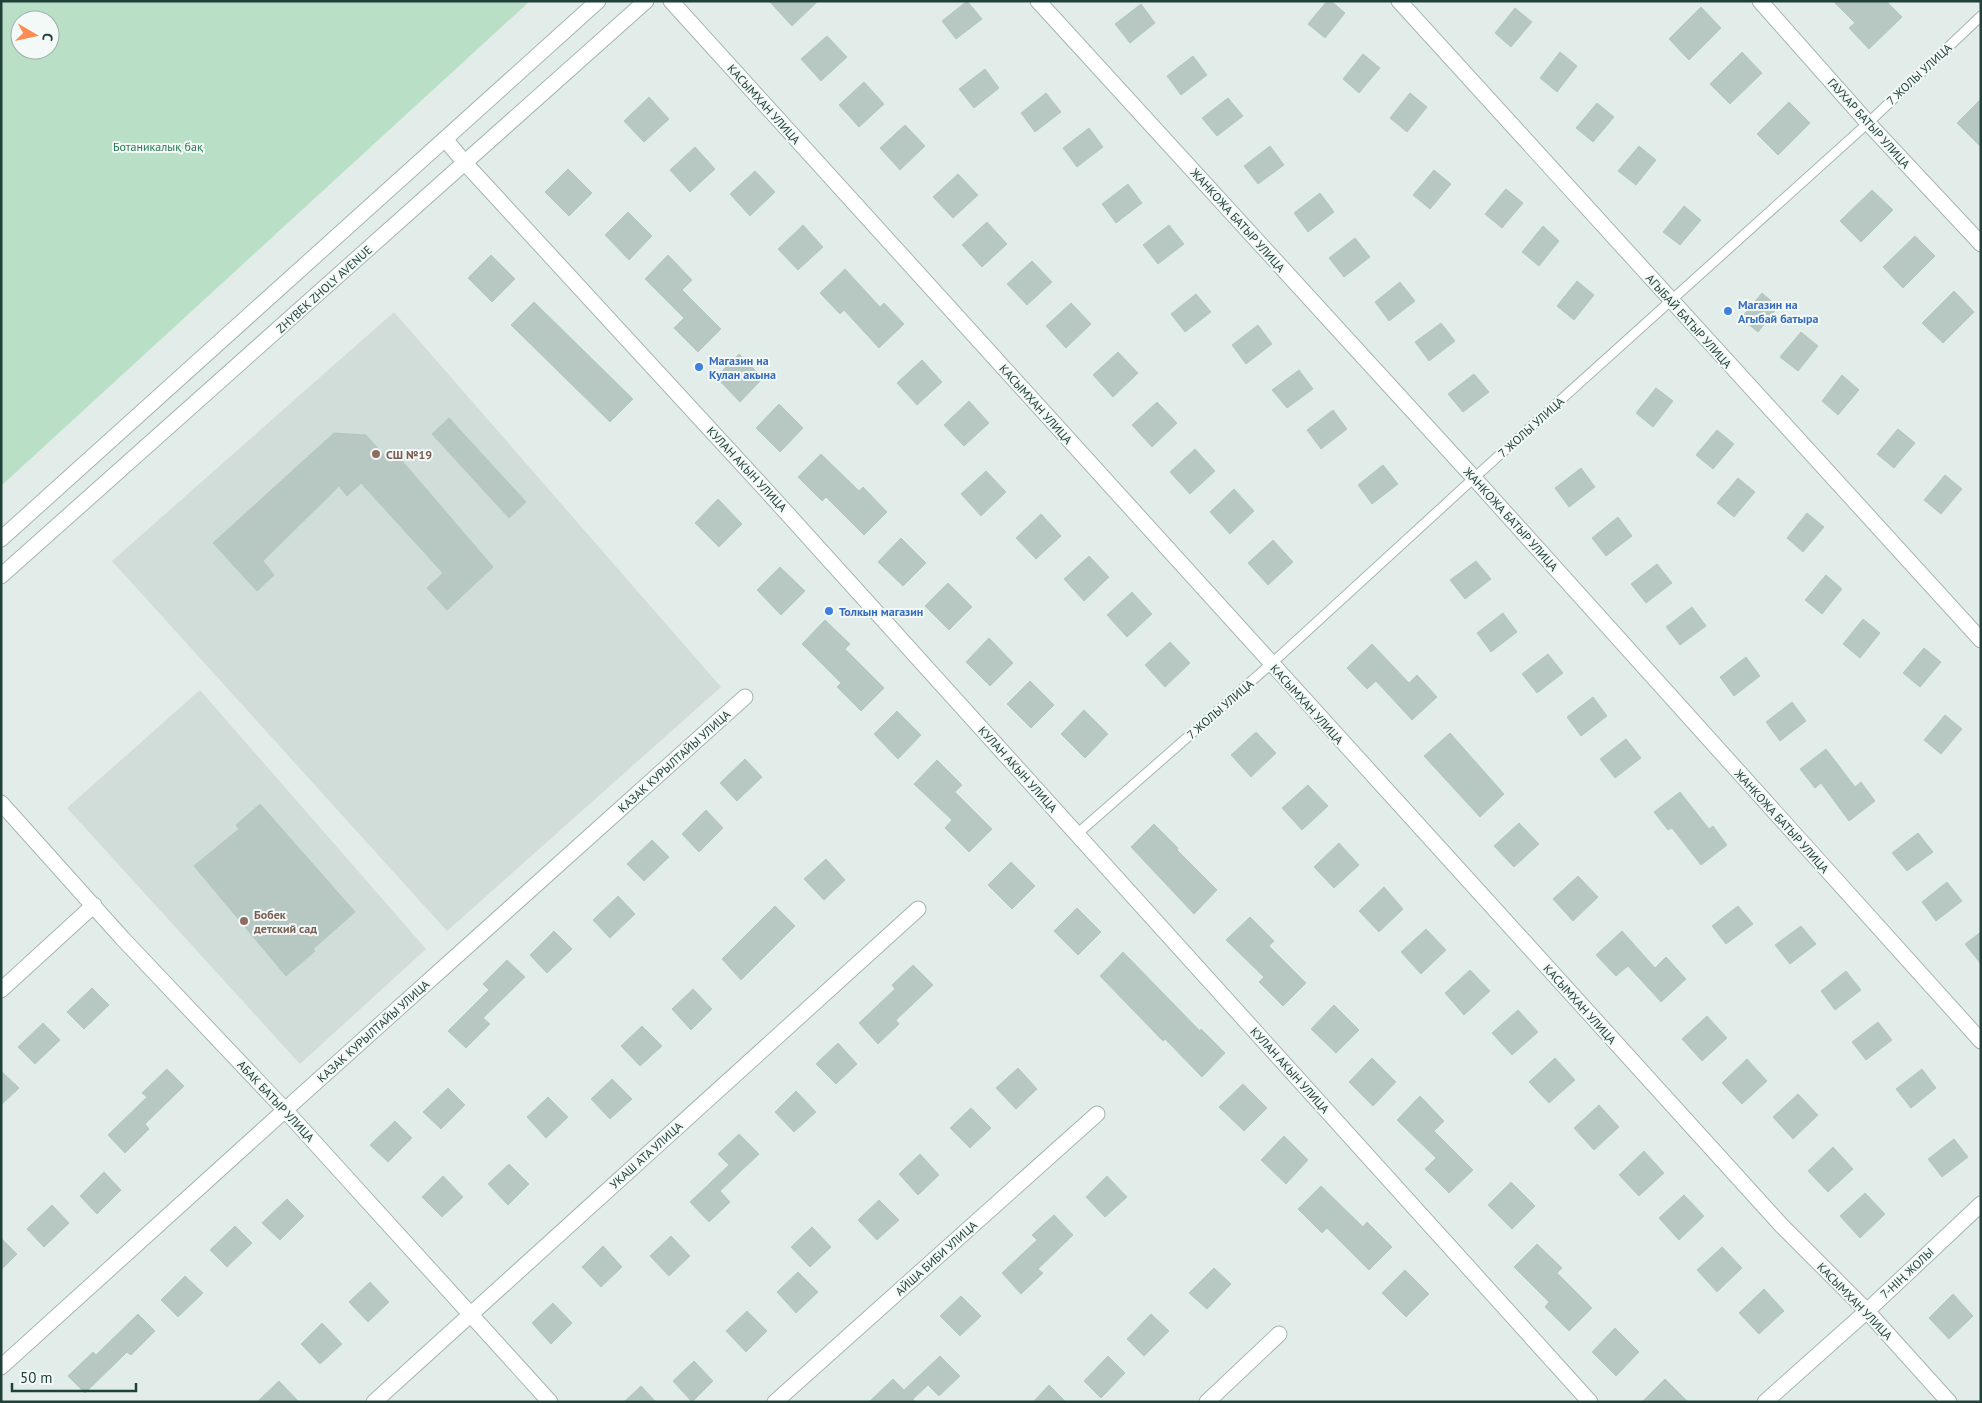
<svg xmlns="http://www.w3.org/2000/svg" width="1982" height="1403" font-family="'PT Sans',sans-serif">
<style>
.built{fill:#d0ddd8}
.green{fill:#b9e0c7;fill-rule:evenodd}
.building{fill:#b7c8c3;stroke:#b4c7c1}
.lines{fill:none;stroke-linecap:round;stroke-linejoin:round}
.service-casing{stroke:#a4b6b1;stroke-width:11}
.minor-casing{stroke:#a4b6b1;stroke-width:17}
.tertiary-casing{stroke:#a4b6b1;stroke-width:17}
.service{stroke:#fff;stroke-width:9}
.minor{stroke:#fff;stroke-width:15}
.tertiary{stroke:#fff;stroke-width:15}
.shop-dot{fill:#3f7fe0;stroke:#f3f9f7;stroke-width:2}
.education-dot{fill:#8d6e63;stroke:#f3f9f7;stroke-width:2}
.labels{text-anchor:middle;dominant-baseline:central;stroke-width:4;stroke-linejoin:round;paint-order:stroke}
.street-label{font-size:12px;fill:#20403a;stroke:#f3f9f7}
.park-label{font-size:12px;fill:#277a4f;stroke:#f3f9f7}
.shop-label{font-size:12px;font-weight:bold;fill:#366cbe;stroke:#f3f9f7;text-anchor:start}
.education-label{font-size:12px;font-weight:bold;fill:#785e54;stroke:#f3f9f7;text-anchor:start}
</style>
<rect width="100%" height="100%" fill="#e2ede9"/>
<path class="built" d="M394,312L721,687L447,931L112,561Z
M200,690L426,949L300,1064L67,808Z"/>
<path class="green" d="M1,1H530L1,486ZM20,20H50V50H20Z"/>
<path class="building" d="M769,1H818L792,26Z
M967,1L982,19L956,39L942,21Z
M1327,1H1331L1345,13L1325,38L1308,24Z
M1833,1H1886L1902,17L1869,49L1849,28L1855,23Z
M1141,4L1155,23L1130,43L1115,24Z
M1701,7L1721,28L1689,60L1669,39Z
M1515,8L1532,22L1511,47L1495,33Z
M827,36L847,57L821,81L801,59Z
M1560,52L1577,66L1557,92L1540,78Z
M1742,52L1762,73L1730,104L1710,84Z
M1363,54L1380,68L1359,93L1343,79Z
M1193,56L1207,75L1181,95L1167,76Z
M985,69L999,88L974,108L959,89Z
M864,82L884,104L859,127L839,105Z
M1046,93L1061,112L1035,132L1021,113Z
M1410,93L1427,107L1407,132L1390,118Z
M649,97L669,119L644,142L624,121Z
M1228,98L1243,116L1217,136L1202,118Z
M1981,99V147L1957,123Z
M1789,102L1810,123L1778,155L1757,134Z
M1597,103L1614,117L1593,142L1576,128Z
M905,125L925,146L900,170L880,148Z
M1089,128L1103,147L1077,167L1063,148Z
M1270,146L1284,165L1258,184L1244,166Z
M1639,146L1656,160L1636,185L1618,171Z
M695,147L715,169L690,192L670,170Z
M568,169L592,193L569,216L545,192Z
M1434,170L1451,184L1430,209L1413,195Z
M755,171L775,192L750,216L730,194Z
M958,174L978,195L953,218L933,197Z
M1128,184L1142,203L1116,223L1102,204Z
M1506,189L1523,203L1502,228L1485,214Z
M1872,190L1893,210L1861,242L1840,221Z
M1320,193L1334,212L1308,232L1294,213Z
M1684,206L1701,220L1680,245L1663,232Z
M628,212L652,236L629,260L605,235Z
M987,222L1007,244L982,267L962,245Z
M803,225L823,247L798,270L778,249Z
M1169,225L1184,244L1158,264L1143,245Z
M1543,226L1559,241L1539,266L1522,252Z
M1915,236L1935,256L1903,288L1883,267Z
M1355,238L1370,257L1344,277L1329,258Z
M491,255L515,279L492,302L468,278Z
M668,255L692,280L682,290L721,329L698,352L674,328L684,318L645,279Z
M1032,261L1052,282L1027,305L1007,284Z
M845,269L880,307L884,303L904,324L879,348L844,310L840,314L820,293Z
M1577,281L1594,295L1574,320L1557,306Z
M1400,282L1415,301L1389,321L1375,302Z
M1954,291L1974,312L1943,343L1922,323Z
M1762,293L1778,307L1758,332L1741,318Z
M1196,294L1211,312L1185,332L1171,314Z
M534,302L633,399L610,422L511,325Z
M1071,303L1091,324L1066,348L1046,326Z
M1441,323L1455,341L1429,361L1415,342Z
M1258,325L1272,344L1246,364L1232,345Z
M1801,332L1818,346L1798,371L1780,357Z
M1118,352L1138,373L1113,397L1093,375Z
M739,354L763,378L740,402L716,377Z
M922,360L942,382L917,405L897,383Z
M1299,370L1313,389L1287,408L1272,390Z
M1474,374L1489,392L1463,412L1448,394Z
M1842,375L1859,390L1838,415L1822,401Z
M1656,388L1673,401L1653,427L1636,413Z
M969,401L989,423L964,446L944,425Z
M1157,402L1177,423L1152,447L1132,425Z
M779,404L803,428L780,452L756,428Z
M1333,410L1347,429L1321,449L1307,430Z
M449,418L526,502L509,518L432,434Z
M1898,429L1915,443L1894,468L1877,454Z
M1717,430L1734,444L1713,469L1696,455Z
M334,433L366,435L391,463L398,456L493,567L447,610L427,588L443,573L361,483L347,496L339,486L263,561L274,575L257,591L213,543Z
M1195,449L1215,471L1190,494L1170,472Z
M821,454L859,491L863,487L887,512L864,535L826,497L822,501L798,477Z
M1383,465L1398,484L1372,504L1358,485Z
M1581,468L1595,487L1569,507L1555,488Z
M986,471L1006,492L981,516L961,494Z
M1945,475L1962,489L1941,514L1924,500Z
M1738,478L1755,492L1734,517L1717,503Z
M1234,489L1254,511L1230,534L1210,512Z
M718,499L742,524L719,547L695,523Z
M1807,513L1824,527L1803,552L1787,538Z
M1041,514L1061,536L1036,559L1016,538Z
M1618,517L1632,536L1606,556L1592,538Z
M901,538L926,563L903,586L878,562Z
M1273,540L1293,562L1268,585L1248,563Z
M1089,556L1109,577L1084,601L1064,579Z
M1476,561L1491,579L1465,599L1450,580Z
M1657,564L1672,583L1646,603L1631,584Z
M780,567L805,591L781,615L757,590Z
M1826,575L1842,589L1822,614L1805,600Z
M948,583L972,607L949,630L925,606Z
M1132,592L1152,614L1127,637L1107,615Z
M1692,607L1706,626L1680,645L1666,627Z
M1503,613L1517,632L1491,652L1477,633Z
M1863,619L1880,633L1860,658L1843,644Z
M825,620L850,644L845,649L884,688L861,711L837,687L841,683L802,644Z
M989,638L1013,663L990,686L966,662Z
M1170,642L1190,663L1165,687L1145,665Z
M1372,644L1409,683L1417,675L1437,697L1412,720L1376,681L1367,689L1347,668Z
M1924,648L1941,662L1920,687L1903,673Z
M1548,654L1563,673L1537,693L1522,674Z
M1746,657L1760,676L1734,696L1720,677Z
M1030,681L1054,705L1031,728L1007,704Z
M1593,697L1607,716L1581,736L1567,717Z
M1792,702L1806,721L1780,741L1766,722Z
M1084,710L1108,734L1085,758L1061,734Z
M897,711L921,735L898,759L874,734Z
M1945,715L1962,729L1941,754L1924,740Z
M1256,732L1276,753L1251,777L1231,755Z
M1450,733L1504,794L1480,817L1424,756Z
M1626,739L1641,758L1615,778L1600,759Z
M1826,749L1855,787L1861,782L1875,801L1849,821L1821,783L1815,788L1800,769Z
M745,759L762,777L737,801L720,783Z
M937,760L962,785L955,792L992,829L969,852L945,828L952,820L914,784Z
M1308,785L1328,806L1302,830L1282,808Z
M1680,792L1709,829L1713,826L1727,845L1701,865L1672,828L1668,830L1654,812Z
M260,804L355,912L313,949L315,951L286,976L194,866L239,829L236,825Z
M706,810L723,828L699,852L682,834Z
M1519,823L1539,844L1514,867L1494,846Z
M1154,824L1178,848L1177,850L1217,890L1194,914L1131,847Z
M1918,833L1933,852L1907,871L1892,853Z
M652,840L669,857L644,881L627,864Z
M1339,843L1359,865L1334,888L1314,867Z
M826,859L845,880L824,900L804,879Z
M1011,862L1035,886L1012,909L988,885Z
M1578,876L1598,897L1573,921L1553,899Z
M1947,882L1962,901L1936,921L1922,902Z
M1384,887L1403,909L1379,932L1359,911Z
M618,896L635,914L610,938L593,920Z
M775,906L795,926L741,980L722,959Z
M1738,906L1753,924L1726,944L1712,926Z
M1077,908L1101,932L1078,955L1054,931Z
M1250,917L1274,941L1269,946L1306,983L1283,1006L1259,982L1264,977L1226,940Z
M1801,926L1816,944L1790,964L1775,945Z
M1426,929L1446,950L1421,974L1401,952Z
M554,931L572,949L547,973L530,955Z
M1622,931L1655,968L1666,957L1686,979L1661,1002L1628,966L1616,976L1596,955Z
M1981,932V964L1965,944Z
M1123,952L1200,1031L1201,1029L1225,1053L1202,1077L1165,1039L1163,1041L1100,976Z
M507,960L525,977L483,1018L490,1024L466,1048L448,1031L489,990L483,984Z
M913,965L933,985L896,1020L899,1024L878,1044L859,1023L895,989L892,985Z
M1470,970L1490,991L1464,1015L1445,993Z
M1846,971L1861,990L1835,1010L1821,991Z
M92,988L109,1005L84,1029L67,1012Z
M693,989L712,1009L691,1030L672,1009Z
M1334,1005L1359,1030L1336,1053L1311,1029Z
M1518,1010L1538,1032L1512,1055L1492,1033Z
M1707,1016L1727,1038L1702,1061L1682,1039Z
M1878,1022L1892,1040L1866,1060L1852,1042Z
M43,1023L60,1040L35,1064L18,1047Z
M642,1026L662,1046L640,1066L621,1046Z
M838,1043L857,1064L836,1084L816,1064Z
M1372,1058L1396,1082L1373,1106L1349,1082Z
M1555,1058L1575,1080L1549,1103L1529,1082Z
M1747,1059L1767,1081L1742,1104L1722,1083Z
M1018,1068L1037,1089L1016,1109L996,1088Z
M167,1069L184,1086L145,1124L149,1129L125,1153L108,1135L147,1097L142,1093Z
M1922,1069L1936,1088L1911,1108L1896,1089Z
M1,1071L19,1088L1,1105Z
M612,1079L632,1099L610,1119L591,1099Z
M1243,1084L1267,1108L1244,1131L1219,1107Z
M448,1088L465,1105L441,1129L423,1112Z
M796,1091L816,1112L794,1132L775,1112Z
M1798,1094L1818,1115L1793,1139L1773,1117Z
M1420,1096L1444,1121L1434,1131L1473,1170L1449,1193L1425,1169L1436,1158L1397,1120Z
M548,1097L568,1117L546,1138L527,1117Z
M1599,1105L1619,1127L1594,1150L1574,1128Z
M971,1108L991,1128L970,1148L950,1128Z
M395,1121L412,1138L388,1162L370,1145Z
M739,1134L759,1154L720,1191L730,1202L709,1222L690,1202L729,1165L718,1154Z
M1284,1136L1308,1160L1286,1184L1261,1160Z
M1954,1139L1968,1157L1942,1177L1928,1159Z
M1833,1147L1853,1169L1828,1192L1808,1171Z
M1644,1151L1664,1173L1639,1196L1619,1175Z
M920,1154L939,1175L918,1195L899,1174Z
M509,1164L529,1184L508,1205L488,1184Z
M104,1172L121,1190L97,1214L80,1196Z
M443,1176L463,1197L442,1217L422,1197Z
M1107,1176L1127,1197L1105,1217L1086,1197Z
M1511,1182L1535,1206L1512,1229L1488,1205Z
M1321,1186L1363,1227L1367,1222L1392,1247L1369,1270L1327,1228L1322,1233L1298,1209Z
M1865,1193L1885,1214L1860,1238L1840,1216Z
M1684,1195L1704,1216L1679,1240L1659,1218Z
M287,1199L304,1216L280,1240L262,1223Z
M879,1200L899,1220L877,1240L858,1220Z
M52,1205L69,1223L44,1247L27,1229Z
M1054,1215L1073,1235L1038,1269L1043,1273L1021,1294L1002,1273L1037,1240L1032,1235Z
M235,1226L252,1243L227,1267L210,1250Z
M812,1227L831,1247L810,1267L791,1247Z
M671,1236L690,1256L669,1276L650,1256Z
M1,1238L17,1254L1,1270Z
M1537,1244L1562,1268L1557,1273L1592,1308L1569,1331L1545,1307L1549,1302L1514,1267Z
M603,1246L622,1267L601,1287L582,1267Z
M1722,1247L1742,1268L1717,1292L1697,1270Z
M1214,1268L1231,1284L1207,1309L1189,1293Z
M1405,1270L1429,1294L1406,1317L1382,1293Z
M798,1272L818,1292L796,1313L777,1292Z
M185,1276L203,1293L178,1317L161,1300Z
M370,1282L389,1302L368,1322L349,1302Z
M1764,1289L1784,1311L1759,1334L1739,1313Z
M1953,1294L1973,1316L1949,1339L1929,1318Z
M961,1296L981,1316L960,1336L940,1316Z
M553,1303L572,1323L551,1344L532,1323Z
M747,1311L767,1331L746,1352L726,1331Z
M138,1314L155,1331L131,1355L127,1352L85,1393L68,1376L93,1352L96,1355Z
M1151,1314L1169,1331L1144,1356L1127,1339Z
M322,1323L342,1344L320,1364L301,1344Z
M1615,1328L1639,1352L1616,1376L1592,1352Z
M940,1356L960,1376L939,1396L928,1385L913,1399L915,1402H869L893,1379L904,1390Z
M1108,1356L1125,1373L1101,1398L1084,1381Z
M694,1361L713,1381L692,1402L673,1381Z
M1665,1379L1688,1402H1642Z
M279,1381L299,1402H257Z
M1049,1385L1066,1402H1033Z
M641,1386L656,1402H624Z"/>
<g class="lines">
<g class="service-casing">
<path id="service" d="M1077,834L1271,664L1474,478L1868,123L1981,16"/>
</g>
<g class="minor-casing">
<path id="minor" d="M671,1L1782,1226L1867,1311L1949,1402
M1038,1L1474,478L1981,1041
M1399,1L1981,640
M1760,1L1868,123L1981,244
M445,139L465,163L775,500L1590,1402
M1,803L123,939L285,1110L550,1402
M1,990L94,905
M1,1367L285,1110L745,697
M374,1402L918,909
M775,1402L1097,1114
M1207,1402L1279,1334
M1765,1402L1867,1311L1981,1204"/>
</g>
<g class="tertiary-casing">
<path id="tertiary" d="M1,539L598,1
M1,576L646,1"/>
</g>
<use href="#service" class="service"/>
<use href="#minor" class="minor"/>
<use href="#tertiary" class="tertiary"/>
</g>
<g class="shop-dot">
<circle cx="1728" cy="311" r="5"/>
<circle cx="699" cy="367" r="5"/>
<circle cx="829" cy="611" r="5"/>
</g>
<g class="education-dot">
<circle cx="376" cy="454" r="5"/>
<circle cx="244" cy="921" r="5"/>
</g>
<g class="labels">
<g class="street-label">
<text transform="translate(1919 74) rotate(-43)">7 ЖОЛЫ УЛИЦА</text>
<text transform="translate(764 104) rotate(48)">КАСЫМХАН УЛИЦА</text>
<text transform="translate(1869 123) rotate(48)">ГАУХАР БАТЫР УЛИЦА</text>
<text transform="translate(1238 220) rotate(48)">ЖАНКОЖА БАТЫР УЛИЦА</text>
<text transform="translate(324 289) rotate(-42)">ZHYBEK ZHOLY AVENUE</text>
<text transform="translate(1689 321) rotate(48)">АГЫБАЙ БАТЫР УЛИЦА</text>
<text transform="translate(1036 404) rotate(48)">КАСЫМХАН УЛИЦА</text>
<text transform="translate(1531 427) rotate(-42)">7 ЖОЛЫ УЛИЦА</text>
<text transform="translate(747 469) rotate(47)">КУЛАН АКЫН УЛИЦА</text>
<text transform="translate(1511 519) rotate(48)">ЖАНКОЖА БАТЫР УЛИЦА</text>
<text transform="translate(1307 704) rotate(48)">КАСЫМХАН УЛИЦА</text>
<text transform="translate(1220 709) rotate(-41)">7 ЖОЛЫ УЛИЦА</text>
<text transform="translate(674 761) rotate(-42)">КАЗАК КУРЫЛТАЙЫ УЛИЦА</text>
<text transform="translate(1018 769) rotate(48)">КУЛАН АКЫН УЛИЦА</text>
<text transform="translate(1782 821) rotate(48)">ЖАНКОЖА БАТЫР УЛИЦА</text>
<text transform="translate(1580 1004) rotate(48)">КАСЫМХАН УЛИЦА</text>
<text transform="translate(373 1031) rotate(-42)">КАЗАК КУРЫЛТАЙЫ УЛИЦА</text>
<text transform="translate(1290 1070) rotate(48)">КУЛАН АКЫН УЛИЦА</text>
<text transform="translate(276 1101) rotate(47)">АБАК БАТЫР УЛИЦА</text>
<text transform="translate(646 1155) rotate(-42)">УКАШ АТА УЛИЦА</text>
<text transform="translate(936 1258) rotate(-42)">АЙША БИБИ УЛИЦА</text>
<text transform="translate(1907 1273) rotate(-43)">7-НІҢ ЖОЛЫ</text>
<text transform="translate(1855 1301) rotate(46)">КАСЫМХАН УЛИЦА</text>
</g>
<g class="park-label">
<text x="158" y="146">Ботаникалық бақ</text>
</g>
<g class="shop-label">
<text x="1738" y="304">Магазин на<tspan x="1738" dy="14">Агыбай батыра</tspan></text>
<text x="709" y="360">Магазин на<tspan x="709" dy="14">Кулан акына</tspan></text>
<text x="839" y="611">Толкын магазин</text>
</g>
<g class="education-label">
<text x="386" y="454">СШ №19</text>
<text x="254" y="914">Бобек<tspan x="254" dy="14">детский сад</tspan></text>
</g>
</g>
<rect width="1982" height="1403" fill="none" stroke="#20403a" stroke-width="5"/>
<g transform="translate(35 35) rotate(99)"><circle r="24" fill="#f3f9f7" stroke="#9fafab"/>
<path d="M0-4L9 19L0 12L-9 19Z" fill="#fc8c51"/>
<text y="-8" font-size="14" font-weight="bold" text-anchor="middle" fill="#20403a">С</text>
</g>
<path d="M12 1383v8h124v-8" fill="none" stroke="#20403a" stroke-width="2.5"/>
<text x="20" y="1383" font-size="15" fill="#20403a" stroke="#f3f9f7" stroke-width="4" paint-order="stroke">50 m</text>
</svg>
